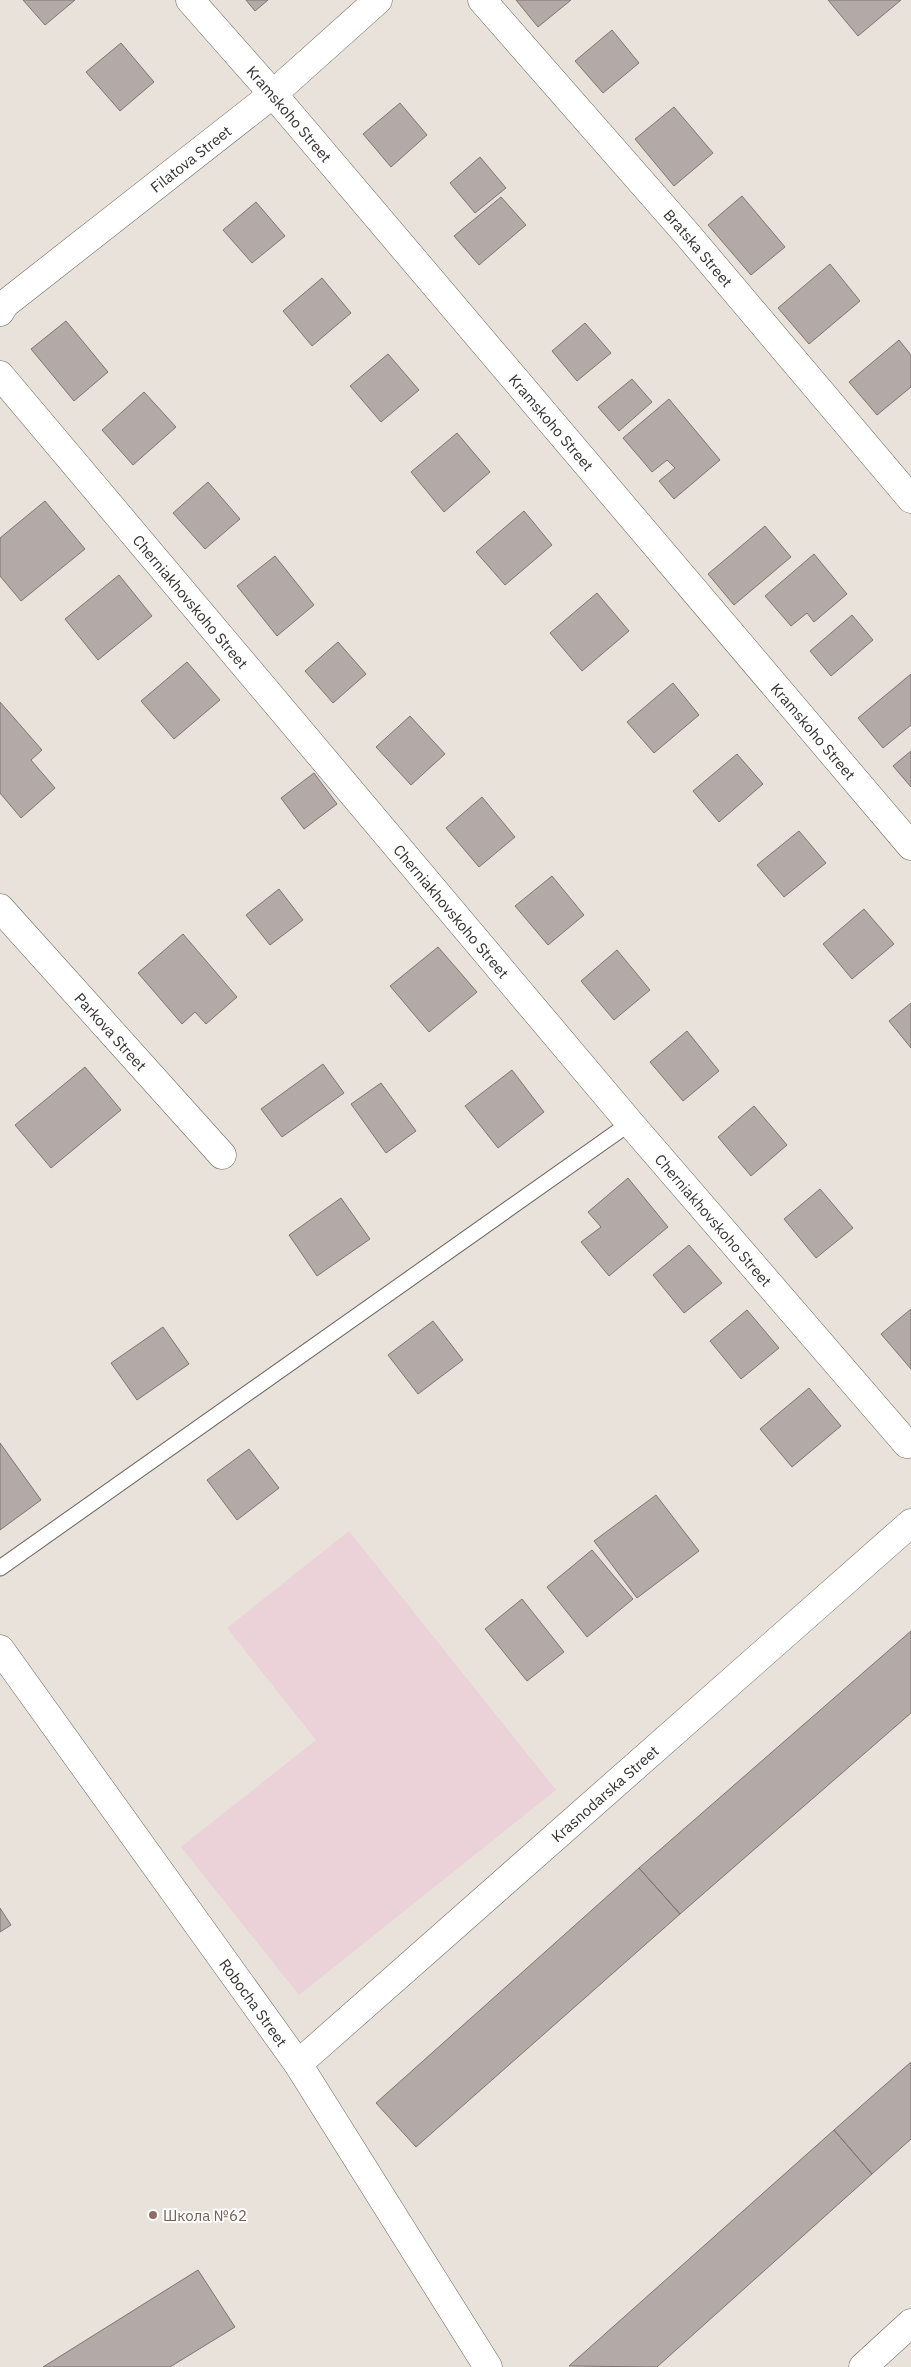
<svg xmlns="http://www.w3.org/2000/svg" width="911" height="2367" font-family="'IBM Plex Sans',sans-serif">
<style>
.industrial{fill:#ebd1d8}
.building{fill:#b3aaa7;stroke:#7d7572}
.lines{fill:none;stroke-linecap:round;stroke-linejoin:round}
.lane-casing{stroke:#68635d;stroke-width:17}
.street-casing{stroke:#68635d;stroke-width:29}
.lane{stroke:#fff;stroke-width:15}
.street{stroke:#fff;stroke-width:28}
.education-dot{fill:#8d6e63;stroke:#fff;stroke-width:2}
.labels{text-anchor:middle;dominant-baseline:central;stroke-width:4;stroke-linejoin:round;paint-order:stroke}
.street-label{font-size:15px;fill:#353230;stroke:#fff}
.education-label{font-size:15px;fill:#785e54;stroke:#fff;text-anchor:start}
</style>
<rect width="100%" height="100%" fill="#e8e2db"/>
<path class="industrial" d="M349,1531L556,1790L299,1995L181,1847L316,1740L227,1628Z"/>
<path class="building" d="M23,0H75L45,25Z
M246,0H268L255,11Z
M516,0H571L538,27Z
M828,0H901L858,36Z
M612,30L639,63L603,93L575,61Z
M121,43L154,82L120,111L86,72Z
M400,103L427,135L391,167L363,134Z
M674,107L713,153L674,186L635,139Z
M480,157L506,188L475,213L450,183Z
M742,196L785,247L751,275L708,225Z
M501,197L526,225L479,265L454,236Z
M256,202L285,236L252,263L223,230Z
M830,264L860,301L809,344L778,308Z
M322,278L351,313L312,346L283,311Z
M66,321L108,372L74,401L31,349Z
M585,323L611,353L577,381L552,351Z
M899,340L911,355V387L877,415L849,382Z
M388,354L419,390L381,422L350,386Z
M632,379L652,402L619,431L598,407Z
M144,392L176,427L133,465L102,430Z
M669,399L720,460L674,499L659,481L675,468L667,460L652,472L623,438Z
M457,433L490,472L444,512L411,472Z
M208,482L240,519L205,549L173,513Z
M45,501L85,549L21,601L0,576V538Z
M524,511L552,545L505,585L476,552Z
M765,526L791,557L734,605L708,574Z
M814,554L847,594L814,622L807,613L791,626L765,596Z
M275,556L314,605L277,636L237,586Z
M119,575L152,616L98,660L65,619Z
M597,593L629,631L582,671L550,633Z
M852,615L873,640L831,676L810,651Z
M338,642L366,674L333,703L305,671Z
M187,662L220,700L174,739L141,701Z
M911,674V725L883,748L858,718Z
M673,683L699,715L654,753L627,722Z
M0,702L42,750L31,760L55,788L21,818L0,793Z
M410,716L445,754L411,785L376,747Z
M911,751V787L893,766Z
M737,754L763,784L719,822L693,791Z
M314,773L337,804L304,829L281,798Z
M482,797L515,837L479,867L446,828Z
M799,831L826,863L784,897L757,865Z
M552,876L584,915L548,945L515,906Z
M279,889L303,920L270,945L246,915Z
M864,909L894,944L852,979L823,944Z
M183,934L237,997L206,1024L195,1012L182,1024L138,973Z
M438,947L477,992L429,1032L390,986Z
M617,950L650,990L614,1020L581,981Z
M911,1003V1048L889,1021Z
M687,1031L719,1071L683,1101L650,1062Z
M323,1064L344,1093L282,1137L261,1109Z
M85,1067L121,1110L51,1168L15,1125Z
M512,1070L544,1112L498,1148L465,1106Z
M381,1083L416,1131L386,1153L351,1104Z
M754,1106L787,1145L751,1176L718,1137Z
M628,1178L668,1227L609,1276L581,1242L601,1227L588,1212Z
M820,1189L853,1228L816,1258L784,1219Z
M341,1198L370,1239L317,1276L289,1235Z
M689,1245L722,1283L684,1313L653,1275Z
M911,1309V1369L881,1334Z
M747,1310L779,1348L741,1379L710,1341Z
M433,1321L463,1360L418,1394L388,1355Z
M163,1327L189,1364L137,1400L111,1363Z
M809,1388L841,1426L792,1467L760,1429Z
M0,1443L41,1500L0,1530Z
M249,1449L279,1488L237,1520L207,1480Z
M656,1495L699,1551L637,1598L594,1541Z
M592,1550L633,1599L587,1637L547,1587Z
M522,1599L564,1652L527,1681L485,1629Z
M911,1631V1713L680,1914L639,1868Z
M639,1868L680,1914L416,2147L376,2103Z
M0,1908L11,1925L0,1932Z
M911,2062V2139L872,2174L834,2130Z
M834,2130L872,2174L657,2367L569,2366Z
M198,2270L235,2327L170,2367H43Z"/>
<g class="lines">
<g class="lane-casing">
<path id="lane" d="M0,1568L630,1123"/>
</g>
<g class="street-casing">
<g id="street">
<path id="s1" d="M190,0L273,94L911,846"/>
<path id="s2" d="M482,0L687,234L911,499"/>
<path id="s3" d="M0,312L5,304L273,94L378,0"/>
<path id="s4" d="M0,375L630,1123L907,1444"/>
<path id="s5" d="M0,908L222,1155"/>
<path id="s6" d="M0,1649L298,2064L488,2367"/>
<path id="s7" d="M298,2064L911,1523"/>
<path d="M863,2367L911,2323"/>
</g>
</g>
<use href="#lane" class="lane"/>
<use href="#street" class="street"/>
</g>
<circle class="education-dot" cx="153" cy="2215" r="5"/>
<g class="labels">
<g class="street-label">
<text stroke="none"><textPath href="#s1" startOffset="151">Kramskoho Street</textPath></text>
<text stroke="none"><textPath href="#s3" startOffset="245">Filatova Street</textPath></text>
<text stroke="none"><textPath href="#s2" startOffset="329">Bratska Street</textPath></text>
<text stroke="none"><textPath href="#s1" startOffset="556">Kramskoho Street</textPath></text>
<text stroke="none"><textPath href="#s4" startOffset="296">Cherniakhovskoho Street</textPath></text>
<text stroke="none"><textPath href="#s1" startOffset="961">Kramskoho Street</textPath></text>
<text stroke="none"><textPath href="#s4" startOffset="701">Cherniakhovskoho Street</textPath></text>
<text stroke="none"><textPath href="#s5" startOffset="166">Parkova Street</textPath></text>
<text stroke="none"><textPath href="#s4" startOffset="1106">Cherniakhovskoho Street</textPath></text>
<text stroke="none"><textPath href="#s7" startOffset="409">Krasnodarska Street</textPath></text>
<text stroke="none"><textPath href="#s6" startOffset="435">Robocha Street</textPath></text>
</g>
<g class="education-label">
<text x="163" y="2215">Школа №62</text>
</g>
</g>
</svg>
